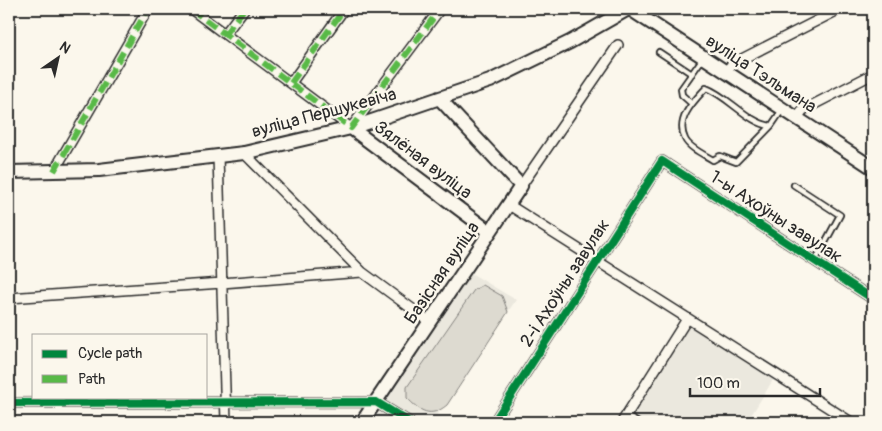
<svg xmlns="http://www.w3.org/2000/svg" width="882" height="431" font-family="Pangolin,sans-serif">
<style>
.built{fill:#ebe8de}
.green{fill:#dddad0;stroke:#84827e}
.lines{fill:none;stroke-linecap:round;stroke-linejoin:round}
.lane-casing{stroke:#2b2b2b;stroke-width:8}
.street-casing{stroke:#2b2b2b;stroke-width:12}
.secondary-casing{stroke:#2b2b2b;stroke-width:16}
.lane{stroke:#fbf7ec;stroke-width:4.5}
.street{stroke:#fbf7ec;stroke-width:9}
.secondary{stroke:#fbf7ec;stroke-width:12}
.quiet{stroke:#58b947;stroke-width:6;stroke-dasharray:12 6;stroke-linecap:butt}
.cycleway-casing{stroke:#fbf7ec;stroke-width:11}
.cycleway{stroke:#00873e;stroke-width:8}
.labels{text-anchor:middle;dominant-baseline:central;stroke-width:5;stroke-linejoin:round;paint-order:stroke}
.street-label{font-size:18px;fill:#2b2b2b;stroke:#fbf7ec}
</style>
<rect width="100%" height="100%" fill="#fbf7ec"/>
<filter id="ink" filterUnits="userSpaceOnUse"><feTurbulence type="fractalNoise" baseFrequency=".02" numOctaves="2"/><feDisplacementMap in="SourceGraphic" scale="10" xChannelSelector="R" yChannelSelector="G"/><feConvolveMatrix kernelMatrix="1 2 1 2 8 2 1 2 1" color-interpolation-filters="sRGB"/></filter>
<g filter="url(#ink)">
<path class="built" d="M471,273L516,300L432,422H370Z
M687,319L776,375L747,422H622Z"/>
<path class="green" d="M483,285L502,296L508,312L447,405C430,419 420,411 407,398V387L474,290Z"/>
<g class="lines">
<g class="lane-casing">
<path id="lane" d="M659,52L692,74
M691,103L682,95L681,89L703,58
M771,126L736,162L720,156L713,160C705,155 689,148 685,139C675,119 694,101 706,88C728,96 748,123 771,126L782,110
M794,185L840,215L815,261
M626,416L637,422"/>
</g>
<g class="street-casing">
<path id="street" d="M191,9L351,128L440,9
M225,34L244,9
M725,73L732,64L840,9
M291,83L344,9
M796,119L803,110L873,74
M244,153L362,272L430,322
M218,156L226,422
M54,171L148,9
M521,186L618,45
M509,205L851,422
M9,298L222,283L362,272
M9,403L376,402L409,422
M494,422L662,161L873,299
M622,422L687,319"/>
</g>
<g class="secondary-casing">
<path id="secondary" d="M630,9L873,168
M351,128L490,232
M9,172L99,170L244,153L351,128L490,81L570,42L628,9
M362,422L521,186L439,98"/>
</g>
<use href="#lane" class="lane"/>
<use href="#street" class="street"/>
<use href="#secondary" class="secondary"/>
<path class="quiet" d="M191,9L351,128L440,9
M225,34L244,9
M291,83L344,9
M54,171L148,9"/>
<g class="cycleway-casing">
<path id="cycleway" d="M9,403L376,402L409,422
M494,422L662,161L873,299"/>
</g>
<use href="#cycleway" class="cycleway"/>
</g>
</g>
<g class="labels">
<g class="street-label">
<text transform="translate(761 74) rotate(33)">вуліца Тэльмана</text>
<text transform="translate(324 113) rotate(-15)">вуліца Першукевіча</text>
<text transform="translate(423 160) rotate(37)">Зялёная вуліца</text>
<text transform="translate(776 217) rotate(33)">1-ы Ахоўны завулак</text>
<text transform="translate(442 273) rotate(-56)">Базісная вуліца</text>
<text transform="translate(565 283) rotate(-57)">2-і Ахоўны завулак</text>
</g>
</g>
<rect width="882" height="431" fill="none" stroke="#fbf7ec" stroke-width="30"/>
<rect x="15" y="15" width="852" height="401" fill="none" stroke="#2b2b2b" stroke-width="2" filter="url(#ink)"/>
<rect x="32" y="334" width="175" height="65" fill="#fbf7ec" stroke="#a8a59f"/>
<rect x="42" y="350" width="25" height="8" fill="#00873e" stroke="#a8a59f"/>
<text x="78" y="358" font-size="15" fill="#2b2b2b">Cycle path</text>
<rect x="42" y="375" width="25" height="8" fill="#58b947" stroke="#a8a59f"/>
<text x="78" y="384" font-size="15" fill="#2b2b2b">Path</text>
<g transform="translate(58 58) rotate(34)" stroke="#fbf7ec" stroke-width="4" paint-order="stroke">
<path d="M0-4L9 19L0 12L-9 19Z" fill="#2b2b2b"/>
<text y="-8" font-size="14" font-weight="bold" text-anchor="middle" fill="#2b2b2b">N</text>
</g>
<path d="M690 388v8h130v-8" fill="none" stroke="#2b2b2b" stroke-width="2.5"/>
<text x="697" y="388" font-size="15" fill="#2b2b2b" stroke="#fbf7ec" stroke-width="4" paint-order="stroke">100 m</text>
</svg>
